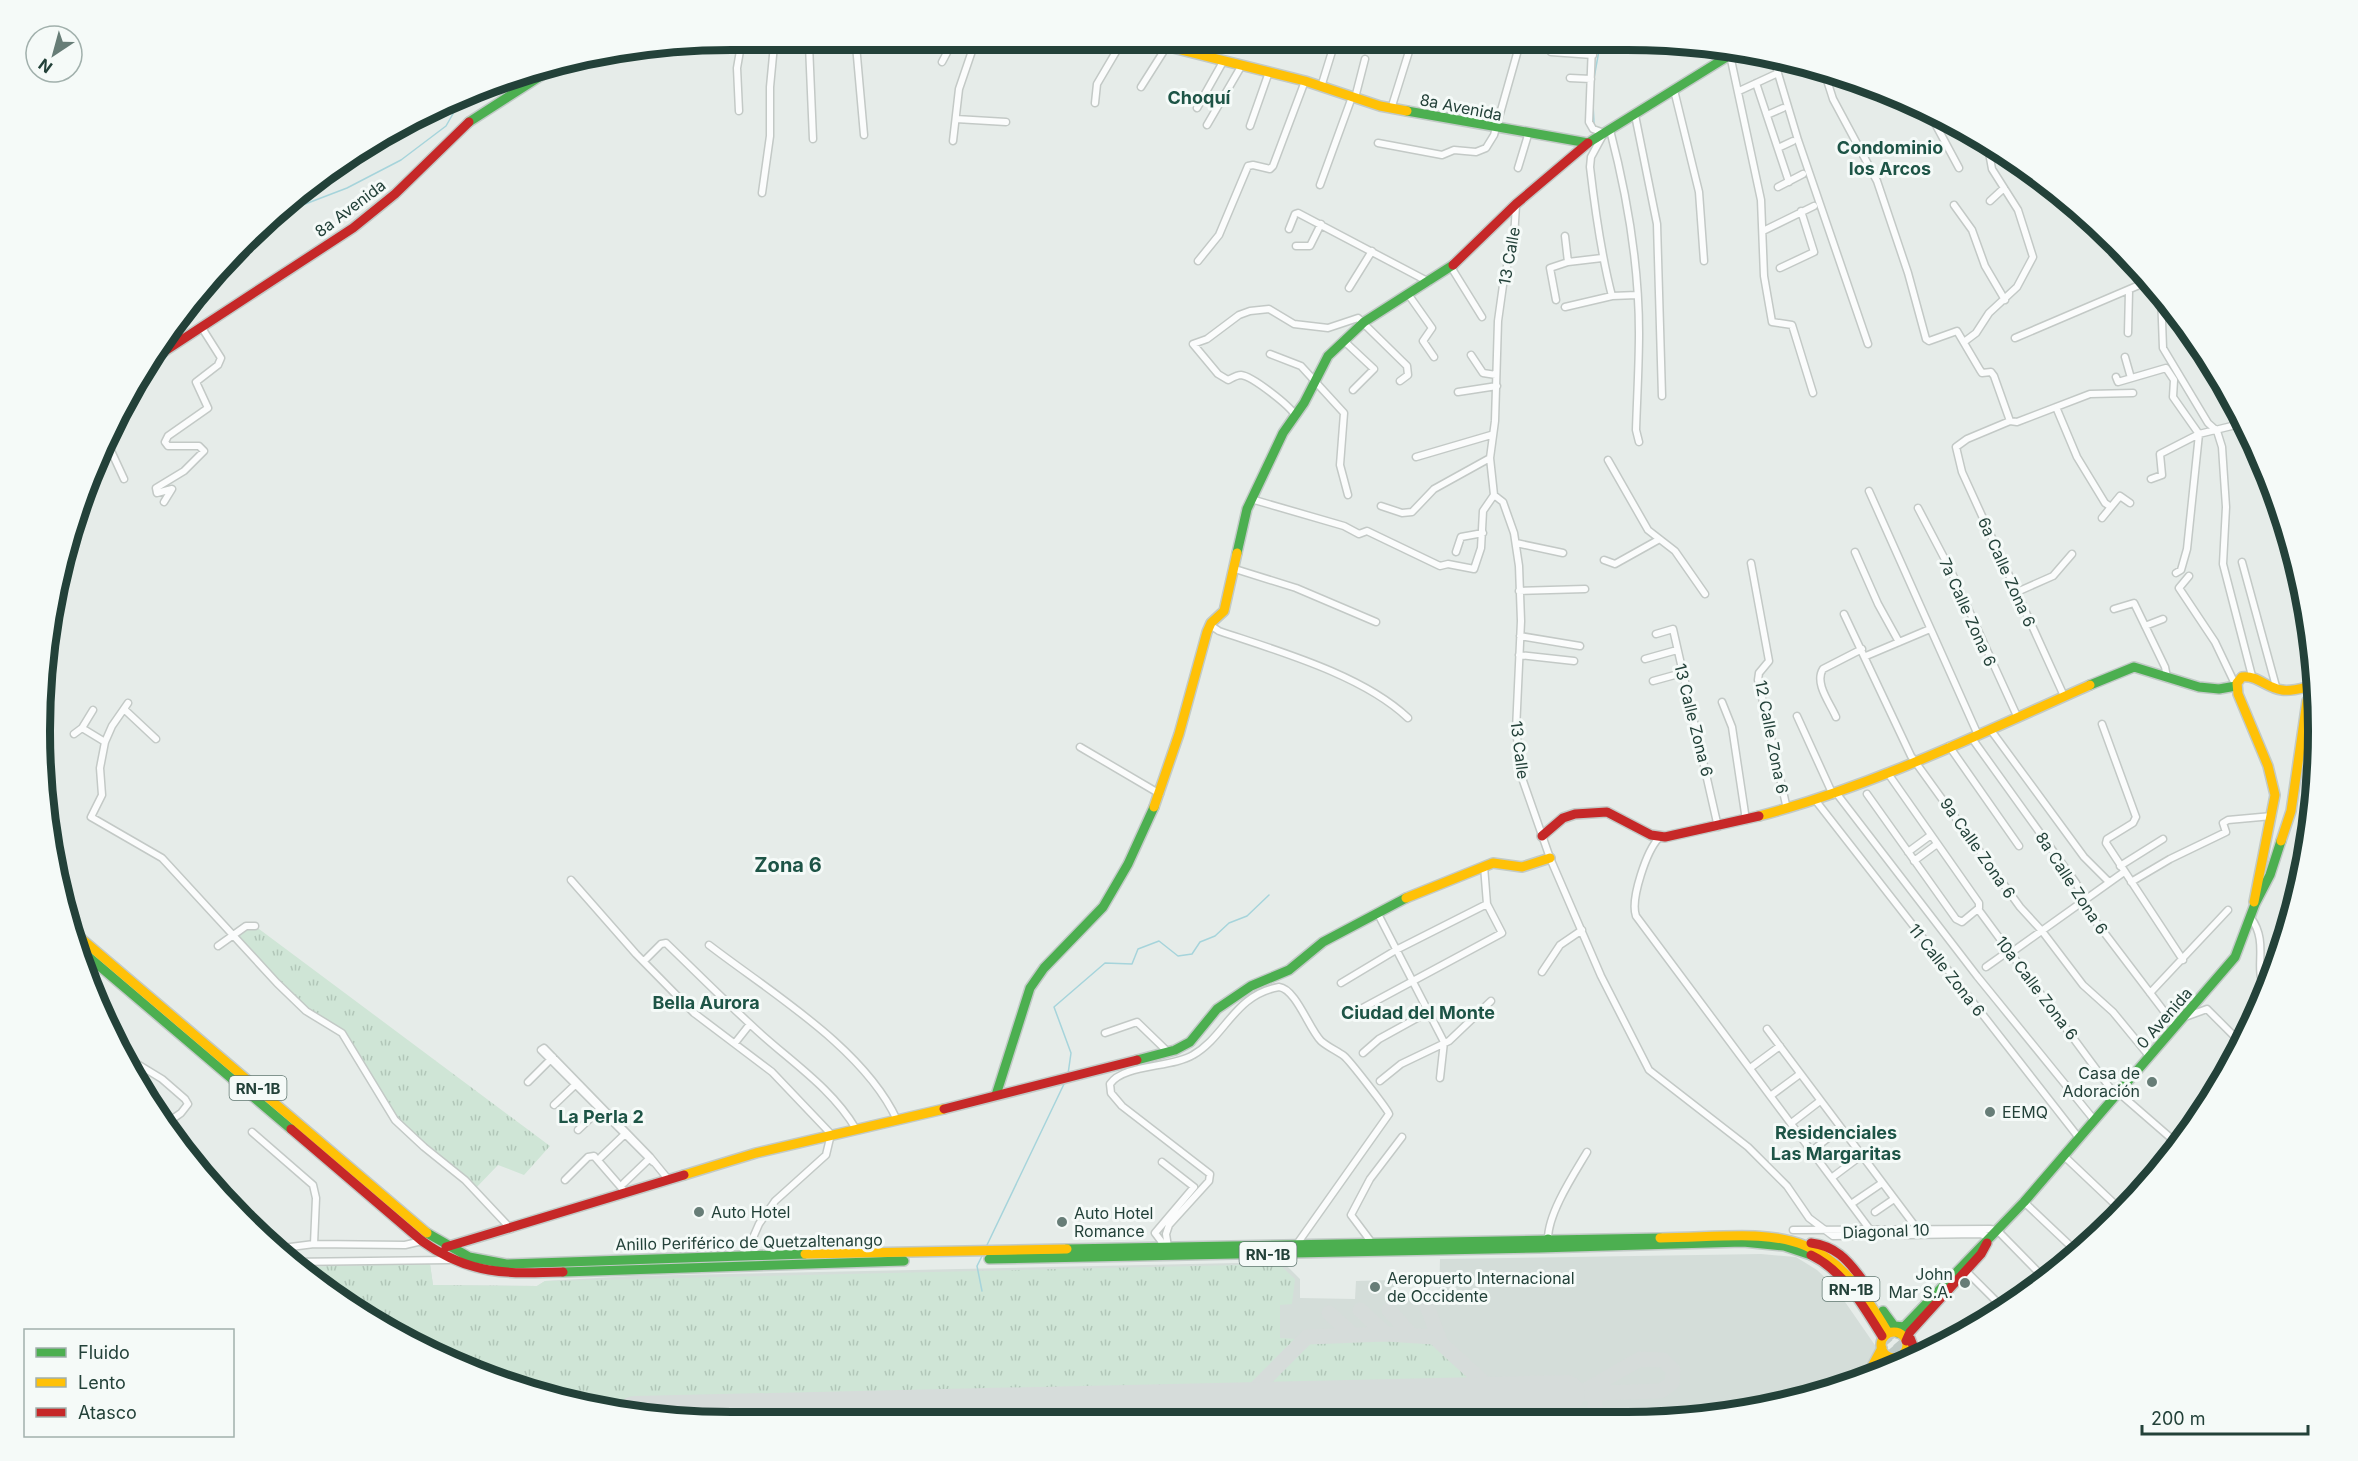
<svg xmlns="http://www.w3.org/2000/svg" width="2358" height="1461" font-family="Inter,sans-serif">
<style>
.built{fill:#d4ddd9}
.grass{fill:url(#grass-tufts)}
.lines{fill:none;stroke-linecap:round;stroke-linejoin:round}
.stream{stroke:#a6d4db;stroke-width:1.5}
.taxiway{stroke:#d6dcda;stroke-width:15}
.runway{stroke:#d6dcda;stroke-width:38}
.highway-tunnel{stroke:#bfcac6;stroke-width:10;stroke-dasharray:10 5;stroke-linecap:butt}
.street-casing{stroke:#c3c9c6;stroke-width:9}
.fast-casing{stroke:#c2cac7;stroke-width:12}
.slow-casing{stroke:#c2cac7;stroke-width:12}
.jam-casing{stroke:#c2cac7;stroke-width:12}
.street{stroke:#fbfcfc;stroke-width:6}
.fast{stroke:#4caf50;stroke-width:9}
.slow{stroke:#ffc107;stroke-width:9}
.jam{stroke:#c62828;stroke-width:9}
.poi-dot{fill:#677d77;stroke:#f5faf8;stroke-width:2}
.labels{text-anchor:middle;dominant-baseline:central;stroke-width:6;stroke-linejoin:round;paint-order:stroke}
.shield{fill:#f5faf8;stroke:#627872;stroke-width:1.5}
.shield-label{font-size:15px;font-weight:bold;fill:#234139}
.street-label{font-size:16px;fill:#234139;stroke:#f5faf8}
.poi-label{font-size:16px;fill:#234139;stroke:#f5faf8;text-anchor:start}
.neighbourhood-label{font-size:18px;font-weight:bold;fill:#1d5446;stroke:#f5faf8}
.quarter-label{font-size:20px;font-weight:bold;fill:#1d5446;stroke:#f5faf8}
.rim{fill:none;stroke:#234139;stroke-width:8}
</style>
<defs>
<pattern id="grass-tufts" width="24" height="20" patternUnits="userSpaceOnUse" patternTransform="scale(1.5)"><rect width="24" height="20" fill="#cfe5d6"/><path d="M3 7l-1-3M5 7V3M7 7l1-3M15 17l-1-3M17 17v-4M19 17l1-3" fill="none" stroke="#b1c6b8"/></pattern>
</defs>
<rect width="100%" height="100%" fill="#e6ece9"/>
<path class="built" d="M1761,1254L1796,1257L1817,1270L1834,1286L1879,1351L1869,1373L1807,1398L1673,1420L641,1416L466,1369L309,1279L296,1267L430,1264L433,1285L537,1286L545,1281L632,1276L1283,1262L1300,1279V1298L1355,1299L1356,1281L1394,1280L1395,1297H1439L1440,1259Z"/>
<path class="grass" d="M255,926L550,1146L524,1175L498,1165L474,1190L408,1133L373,1087L342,1033L302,1008L233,936Z
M430,1264L433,1285L537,1286L545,1281L1279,1264L1295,1279L1292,1304L1280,1305V1338L1296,1339L1252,1386L1246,1391L1233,1393L602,1406L466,1369L309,1279L295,1267Z
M1424,1340L1438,1348L1466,1374L1468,1379L1461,1388L1280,1392L1272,1385C1276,1371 1299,1348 1313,1343Z"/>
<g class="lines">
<path class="stream" d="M1594,78L1600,45
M1593,103L1594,123
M240,244L280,221L300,206L347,188L401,160L446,126L462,98
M1068,1074L1071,1053L1054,1007L1105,963L1132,964L1138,949L1159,941L1178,956L1192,954L1200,942L1215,936L1229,923L1247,916L1269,895
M987,1245L1064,1084
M982,1291L977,1266L983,1254"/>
<path class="taxiway" d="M1427,1306L1440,1341
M1360,1310L1386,1334
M1389,1310L1411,1335
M1329,1313L1353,1335
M1266,1379L1263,1387L1266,1394L1283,1400
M1594,1393L1596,1420
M1566,1394L1661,1391L1672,1383L1673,1370L1663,1360L1640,1359L1579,1394
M1459,1396L1472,1390L1477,1380L1474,1373
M1217,1402L1234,1400L1250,1394L1307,1337L1386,1334L1434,1337L1493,1391L1509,1395"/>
<path class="runway" d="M635,1415L1566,1394"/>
<path class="highway-tunnel" d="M1887,1331L1909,1356
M1882,1336L1902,1359"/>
<g class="street-casing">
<path id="street" d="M809,45L813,139
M856,45L864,135
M1592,45L1589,122L1593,129L1604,133L1591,157L1590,167C1595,210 1601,254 1612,296
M1551,52L1593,55
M1730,55L1761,200L1764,276L1772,322L1792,325L1813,393
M1774,60L1798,140L1868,344
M942,62L951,45
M1825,74L1833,99L1877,181L1908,273L1926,339L1929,341L1957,331L1980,370L1982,373L1991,372L1994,376L2010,421
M1570,78L1591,79
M1756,83L1789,182
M1141,87L1167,46
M1321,87L1334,45
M1674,90L1699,192L1704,261
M1739,91L1778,73
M1355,98L1365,59
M1095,103L1097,84L1120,45
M1197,108L1224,60
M1391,109L1411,45
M739,111L737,68L741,45
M1930,114L1959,168
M1635,115L1657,224L1662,396
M1767,115L1783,108
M956,119L1006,122
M1207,125L1242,65
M1250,126L1269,72
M1610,130C1627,195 1639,266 1639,333C1639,365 1637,398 1636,430L1639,442
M953,141L959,89L974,45
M1378,143L1442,155L1454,150L1476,152L1486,148L1494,135L1518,50
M1778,148L1793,141
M1518,168L1528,135
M1320,185L1352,97
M1778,187L1803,174
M762,193L770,136V87L774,45
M1990,201L2004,188
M1516,205L1514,238L1504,278L1498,321L1495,421L1490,458L1494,495L1503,502L1514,533L1519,566L1521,621L1516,730L1522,778L1550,858L1601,976L1649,1070L1748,1147L1787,1186L1809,1218L1833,1236L1980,1234L1991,1237
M1954,205L1972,230L1985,266L2005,300
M1289,229L1295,214L1298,213L1429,282
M1763,231L1814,206
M1565,236L1568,262
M1296,246H1310L1321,224
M1198,261L1219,235L1248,166L1253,165L1270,169L1273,166L1305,81
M1451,267L1482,317
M1780,268L1814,252L1801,211
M1349,288L1372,251
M1408,294L1432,328L1423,341L1434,357
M2161,294L2163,348L2208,423L2217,431L2222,447L2226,507L2223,564L2252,676
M1556,300L1550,268L1568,262L1602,258
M1565,307L1612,296L1637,295
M2128,333L2129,291
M2015,338L2151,280
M1343,340L1374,369L1353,390
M1964,342L1976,333L1989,313L2017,287L2033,257L2018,210L1992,169L1988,147
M1270,354L1301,366L1344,413L1340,465L1348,495
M1471,355L1483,373L1496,375
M2125,357L2131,378
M2116,377L2118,382L2166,368L2174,380L2173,397L2199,434L2187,549L2181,570L2176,573
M1458,392L1497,386
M2056,407L2077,457L2105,503L2111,507
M1295,415C1289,405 1252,376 1241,375C1237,375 1232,378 1228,380L1218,374L1193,344L1207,339L1239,315L1250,311L1269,309L1294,324L1328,328L1358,318L1407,366L1408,375L1400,381
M106,440L124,479
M1416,457L1491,435
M1608,460L1648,530L1675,551L1705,594
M2151,479L2162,475L2160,454L2199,434L2244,423
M1869,491L1978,735
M1251,499L1344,526L1359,534L1367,531L1440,566L1448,564L1474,569L1481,548L1483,511L1494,495
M164,502L172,489L157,493L156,488L184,471L204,451L199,446H168L165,442L168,436L208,408L196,382L218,365L221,358L202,328
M1381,506L1402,513L1412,512L1434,489L1490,458
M1918,508L1951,571L2017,716
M2102,518L2120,496L2130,503
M1516,543L1563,553
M1456,552L1461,537L1483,533
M1855,552L1878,604L1899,642
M1604,560L1615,564L1658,540
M2242,562L2277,690
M1751,563L1769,661L1759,673L1758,680L1787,809
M1235,569L1296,588L1376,622
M2189,576L2179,588L2215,642L2236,686
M1519,591L1585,589
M2017,592L2053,576L2072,554
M2114,609L2134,603L2165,667L2167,677
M1844,614L1911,756L2020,907L2042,931L2083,985L2113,1012L2150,1057
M1210,625L1219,631C1278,651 1363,675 1408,718
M2145,626L2163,619
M1656,634L1673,629L1718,827
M1520,636L1580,646
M1519,655L1574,661
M1866,656L1930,629
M1645,659L1677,650
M1653,681L1682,673
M2064,696L1962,472L1956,447L1967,439L2010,421L2017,422L2090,394L2133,393
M1722,702L1732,727L1746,820
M128,703L112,726L105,742L100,768L102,795L91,817L162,858L277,983L306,1011L342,1033L395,1120L424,1147L465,1180L511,1229
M124,709L156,739
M1797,716L1833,795
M1836,717C1830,703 1814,683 1823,669L1862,649
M2102,724L2136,817L2133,823L2107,839L2106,843L2183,960
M82,728L93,710
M1990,729L2084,857L2109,882
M74,734L82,728L105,742
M1971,737L2076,883L2081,893V902L2176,1027
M1949,746L2019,846
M1080,747L1160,794
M1837,794L1977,976L2095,1121
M1867,794L1956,919L1962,922L1979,908V903L1887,772
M1816,801L2079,1138
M1659,838C1647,850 1630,899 1636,916L1871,1231V1236
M1908,852L1931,835
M1914,861L1937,844
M2120,866L2163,839
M571,880L636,954L694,1013L772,1072L831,1134L826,1155L775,1201L759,1224L745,1256
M2131,882L2170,859L2226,832L2223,823L2228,820L2272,816
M1978,909L2116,1096
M1378,914L1444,1042L1440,1078
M2251,918C2270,944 2252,971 2266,988
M709,945C770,992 864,1048 897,1120
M218,946L246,926H255
M2012,952L2124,872
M644,961L661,944L666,943C694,970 721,997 749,1023C785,1058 830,1085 856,1129
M1986,967L2010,950
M1542,972L1560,945L1582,930
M1341,983L1396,950L1487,904
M2150,993L2228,910
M1359,1010L1502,933L1487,904L1484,866
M2185,1017L2207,1009L2243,1045
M1767,1029L1918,1230
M1105,1033L1137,1022L1168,1052
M735,1043L750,1024
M1363,1053L1379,1039L1428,1012
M121,1054L162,1079L185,1099L188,1104L181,1113L164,1125
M1753,1066L1780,1046
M1380,1081L1401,1064L1449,1041L1491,1001
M528,1082L553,1057
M2119,1093L2180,1146
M1773,1094L1800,1074
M554,1105L577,1083
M1794,1121L1820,1101
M578,1130L601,1108
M252,1132L313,1185L316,1198L314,1244
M1814,1149L1841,1128
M2064,1156L2121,1210
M601,1157L626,1133
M653,1162L541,1050L544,1048L650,1157L668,1179
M1834,1176L1862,1155
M565,1180L588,1157L594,1156L626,1193
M624,1183L650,1158
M1854,1202L1882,1183
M2024,1202L2079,1254
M1875,1212L1894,1199
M1793,1230L1990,1229L1997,1230L2044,1278
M1548,1239C1548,1213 1574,1174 1587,1152
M1372,1243L1351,1215L1370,1179L1402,1137
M1168,1247L1166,1234L1169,1225L1209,1181L1210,1174L1122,1106L1111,1093L1110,1084C1123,1064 1172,1068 1193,1055C1226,1036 1234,995 1279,987C1296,989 1309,1029 1321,1041C1328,1047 1337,1051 1344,1056C1350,1061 1388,1110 1389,1114L1297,1244
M1162,1248L1161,1241L1155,1233L1194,1187L1162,1162
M275,1249L314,1244L405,1245L422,1241
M290,1262L449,1260
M1966,1271L2003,1308"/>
</g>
<g class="fast-casing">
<path id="fast" d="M1407,111L1588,143L1738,50
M469,122L561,63
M1237,553L1247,509L1283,433L1304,403L1328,356L1364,322L1453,265
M2090,685L2134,667L2199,687L2219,689L2236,686
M77,947L291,1129
M1137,1060L1175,1050L1190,1042L1217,1009L1251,986L1289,970L1323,942L1406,898
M996,1095L1030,988L1044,968L1103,907L1128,864L1154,807
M427,1233L469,1257L506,1264L805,1254
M1539,1248L1743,1242L1784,1246L1811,1255
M1067,1249L1660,1238
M989,1259L1539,1248L1548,1239
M563,1272L904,1261
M1883,1311L1894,1326L1905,1327
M1898,1333L2024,1202L2235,957L2255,904L2270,875L2281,841"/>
</g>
<g class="slow-casing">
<path id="slow" d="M1161,45L1305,81L1380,106L1407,111
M1154,807L1179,734L1207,632L1211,623L1224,611L1237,553
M1759,816C1873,786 1982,733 2090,685
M2281,841L2291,811L2307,701L2315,690
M1406,898L1493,863L1522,867L1550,858
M2254,902L2275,795L2268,766L2238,694L2237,683L2242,677C2258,675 2266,688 2282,690C2292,692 2305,687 2315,685
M70,929L427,1233
M684,1175L756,1153L944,1109
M1660,1238C1777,1236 1821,1218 1887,1331
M805,1254L1067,1249
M1881 1345a13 13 0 1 1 26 0a13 13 0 1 1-26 0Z
M1869,1372L1882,1348"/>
</g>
<g class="jam-casing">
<path id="jam" d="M1453,265L1516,204L1588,143
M145,364L353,228L395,194L469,122
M1542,836L1563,818L1575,814L1607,812L1651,835L1665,837L1759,816
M944,1109L1137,1060
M291,1129L422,1241C469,1275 507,1274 563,1272
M1811,1243C1835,1246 1847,1259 1861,1278
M446,1247L684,1175
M1811,1255C1844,1271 1863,1306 1882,1336
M1910,1338L1916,1353
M1906,1341L1910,1332L1981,1254L1987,1243"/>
</g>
<use href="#street" class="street"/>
<use href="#fast" class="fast"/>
<use href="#slow" class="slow"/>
<use href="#jam" class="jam"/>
</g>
<g class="poi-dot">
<circle cx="2152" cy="1082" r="6"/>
<circle cx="1990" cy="1112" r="6"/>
<circle cx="699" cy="1212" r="6"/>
<circle cx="1062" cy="1222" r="6"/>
<circle cx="1965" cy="1283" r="6"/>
<circle cx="1375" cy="1287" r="6"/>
</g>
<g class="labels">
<g class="shield">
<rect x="229.5" y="1076" width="57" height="24" rx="4.5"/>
<rect x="1239.5" y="1242" width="57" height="24" rx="4.5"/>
<rect x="1822.5" y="1277" width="57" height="24" rx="4.5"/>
</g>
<g class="shield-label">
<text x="258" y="1088">RN-1B</text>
<text x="1268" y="1254">RN-1B</text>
<text x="1851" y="1289">RN-1B</text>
</g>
<g class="street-label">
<text transform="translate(1461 107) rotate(11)">8a Avenida</text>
<text transform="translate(350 208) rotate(-37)">8a Avenida</text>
<text transform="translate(1509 256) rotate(-80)">13 Calle</text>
<text transform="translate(2007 572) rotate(66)">6a Calle Zona 6</text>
<text transform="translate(1968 612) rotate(66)">7a Calle Zona 6</text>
<text transform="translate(1694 720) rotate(76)">13 Calle Zona 6</text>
<text transform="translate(1772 737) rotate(79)">12 Calle Zona 6</text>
<text transform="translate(1520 750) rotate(83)">13 Calle</text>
<text transform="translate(1978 848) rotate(55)">9a Calle Zona 6</text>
<text transform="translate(2072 883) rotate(57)">8a Calle Zona 6</text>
<text transform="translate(1947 970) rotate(52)">11 Calle Zona 6</text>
<text transform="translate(2037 988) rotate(53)">10a Calle Zona 6</text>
<text transform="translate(2164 1018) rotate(-49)">0 Avenida</text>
<text transform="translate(1886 1231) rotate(-2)">Diagonal 10</text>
<text transform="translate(749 1242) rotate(-1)">Anillo Periférico de Quetzaltenango</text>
</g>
<g class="poi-label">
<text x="2140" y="1073" text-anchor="end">Casa de<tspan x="2140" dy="18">Adoración</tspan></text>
<text x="2002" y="1112">EEMQ</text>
<text x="711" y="1212">Auto Hotel</text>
<text x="1074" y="1213">Auto Hotel<tspan x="1074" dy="18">Romance</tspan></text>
<text x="1953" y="1274" text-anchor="end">John<tspan x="1953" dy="18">Mar S.A.</tspan></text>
<text x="1387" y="1278">Aeropuerto Internacional<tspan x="1387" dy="18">de Occidente</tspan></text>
</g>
<g class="neighbourhood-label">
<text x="1199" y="97">Choquí</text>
<text x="1890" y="147">Condominio<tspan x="1890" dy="21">los Arcos</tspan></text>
<text x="706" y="1002">Bella Aurora</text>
<text x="1418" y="1012">Ciudad del Monte</text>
<text x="601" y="1116">La Perla 2</text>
<text x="1836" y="1132">Residenciales<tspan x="1836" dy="21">Las Margaritas</tspan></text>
</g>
<g class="quarter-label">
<text x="788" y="865">Zona 6</text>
</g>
</g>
<path d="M0 0H2358V1461H0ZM731 50H1627A681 681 0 0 1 2308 731V731A681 681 0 0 1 1627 1412H731A681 681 0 0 1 50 731V731A681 681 0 0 1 731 50Z" fill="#f5faf8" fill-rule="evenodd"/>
<path class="rim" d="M731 50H1627A681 681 0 0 1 2308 731V731A681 681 0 0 1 1627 1412H731A681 681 0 0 1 50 731V731A681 681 0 0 1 731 50Z"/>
<rect x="24" y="1329" width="210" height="108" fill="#f5faf8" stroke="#a1b0ac" stroke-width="1.5"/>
<rect x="36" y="1348" width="30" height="9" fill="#4caf50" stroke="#a1b0ac" stroke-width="1.5"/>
<text x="78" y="1359" font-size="18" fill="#234139">Fluido</text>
<rect x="36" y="1378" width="30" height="9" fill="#ffc107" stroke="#a1b0ac" stroke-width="1.5"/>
<text x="78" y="1389" font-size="18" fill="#234139">Lento</text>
<rect x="36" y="1408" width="30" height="9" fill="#c62828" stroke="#a1b0ac" stroke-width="1.5"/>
<text x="78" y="1419" font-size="18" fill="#234139">Atasco</text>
<g transform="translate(54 54) rotate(216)"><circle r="28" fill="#f5faf8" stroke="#a1b0ac" stroke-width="1.5"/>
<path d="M0-4.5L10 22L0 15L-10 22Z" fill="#677d77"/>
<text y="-9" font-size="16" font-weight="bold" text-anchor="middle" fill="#234139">N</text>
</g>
<path d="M2142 1425v9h166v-9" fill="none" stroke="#234139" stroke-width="3"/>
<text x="2151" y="1425" font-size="18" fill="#234139" stroke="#f5faf8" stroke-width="4.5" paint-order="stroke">200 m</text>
</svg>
